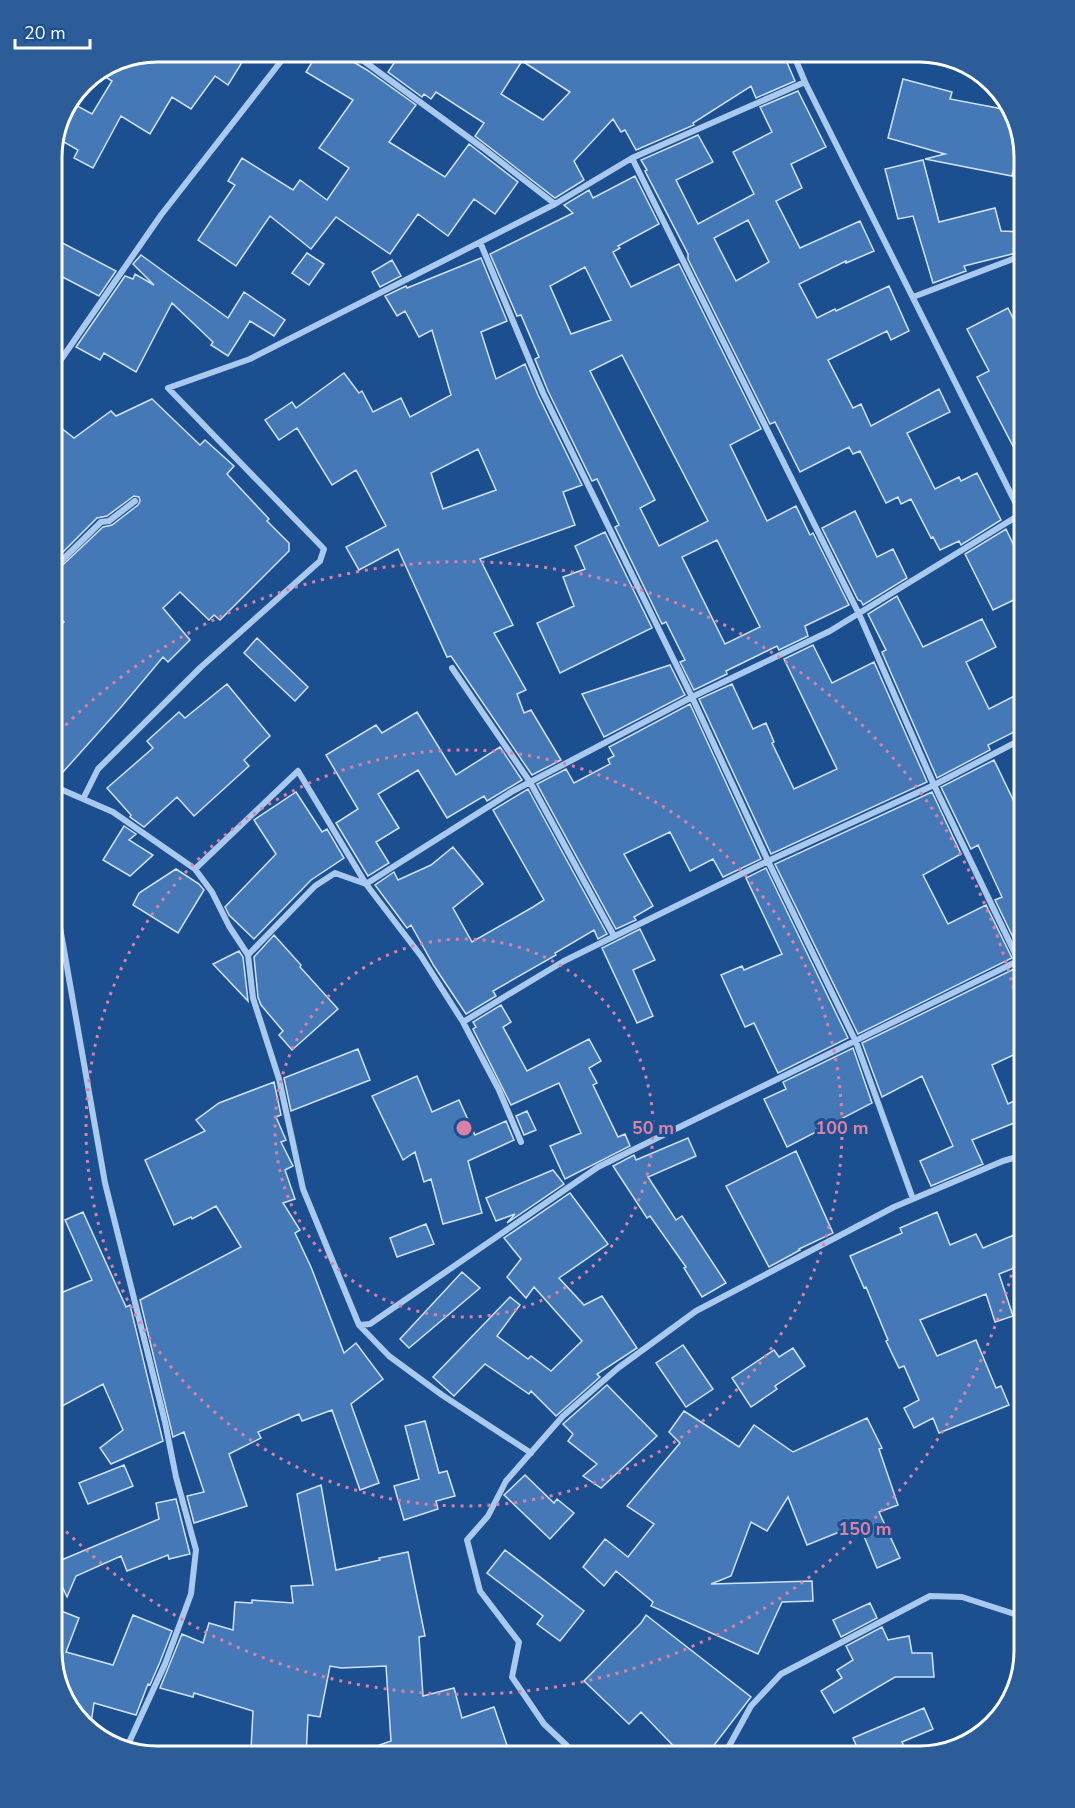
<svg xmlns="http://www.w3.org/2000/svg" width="1075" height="1808" font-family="'Nunito Sans',sans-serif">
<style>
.building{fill:#4478b7;stroke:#cfe3fa;stroke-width:1.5;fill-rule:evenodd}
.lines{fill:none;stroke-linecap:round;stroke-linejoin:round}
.minor{stroke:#a9c9ee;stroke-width:6}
.ring{fill:none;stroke:#dd80a5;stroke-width:3;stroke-dasharray:3 6}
.rim{fill:none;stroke:#fff;stroke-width:3}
.centre{fill:#dd80a5;stroke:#1b4f8f;stroke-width:3}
.ring-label{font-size:18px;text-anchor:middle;font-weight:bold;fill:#dd80a5;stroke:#1b4f8f;stroke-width:6;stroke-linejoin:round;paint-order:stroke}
</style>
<rect width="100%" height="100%" fill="#1b4f8f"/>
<path class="building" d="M157,51H249L228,85L215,76L191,109L172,97L150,134L121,116L93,168L74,158L78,150L57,138L72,103L92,114L112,81L97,72L117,59Z
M319,51H335L367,70L416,105L389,142L445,177L469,144L518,182L495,214L474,199L448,236L418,214L390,254L336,217L311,249L270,216L236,266L198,240L235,185L228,181L242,158L293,190L300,180L327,200L349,168L319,148L353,100L306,72Z
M402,51H782L795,81L756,98L751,86L693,123L694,125L636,150L625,130L621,132L613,119L574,161L584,180L555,198L475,136L484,123L436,92L431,99L424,94L422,97L388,72ZM522,61L570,92L543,120L501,94Z
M903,79L952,92L950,99L1013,111L1024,157V165L1015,163L1012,176L925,159L945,154L888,138Z
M798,91L826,147L791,164L802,188L776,201L800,248L860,221L874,251L846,263V261L799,284L817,318L835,309L836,311L889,286L909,331L891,340L887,331L828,360L853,408L861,404L871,426L939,389L950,412L907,433L935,489L959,477L961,481L977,473L1001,520L961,545L959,541L940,550L933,537L931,538L911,499L901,504L898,497L886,503L860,451L853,454L849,447L800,472L775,422L770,424L688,259V254L645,171L647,170L641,160L698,135L713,162L676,180L698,224L754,194L733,152L772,132L760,107ZM748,220L769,262L736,281L714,238Z
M923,160L939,222L995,208L1001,231L1024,232V256L1012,254L964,266L966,271L933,283L913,216L898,219L885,169Z
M635,176L659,224L618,246L620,248L613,252L631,287L679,264L761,429L730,445L767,521L796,506L810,535L813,533L849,605L805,626L808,636L779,650L777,646L726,671L727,674L694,690L680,662L685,660L666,622L662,624L615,527L619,525L597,479L592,481L548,391L535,359L539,357L521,315L517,316L490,254L573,213L564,205L589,190L593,198ZM585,267L611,320L571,334L550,286ZM622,355L708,521L659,546L640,508L655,500L590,371ZM717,540L760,627L725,644L682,557Z
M51,237L116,271L99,296L51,271Z
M307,253L324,264L309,285L292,273Z
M141,255L228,318L244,292L285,320L274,336L250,321L228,356L211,345L213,342L172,303L136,372L104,353L100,360L76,347L125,276L133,279L135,274L154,285L133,264Z
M481,258L507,321L481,332L496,379L525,364L538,395L582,485L563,492L575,525L480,559L513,625L494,633L526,690L517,694L524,713L531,710L561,760L532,775L451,656L447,657L398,549L359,570L346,547L386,526L356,470L332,485L297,428L279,440L265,420L292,402L296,408L344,373L359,393L362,391L373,412L401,398L410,417L451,395L432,330L419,337L405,311L397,316L385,296L406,286L407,288ZM478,449L496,490L443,509L431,473Z
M392,260L401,276L380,287L372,272Z
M1008,308L1024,340V467L977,377L989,371L967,329Z
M152,399L200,445L205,440L234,466L227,474L269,519L267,521L289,543V551L220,620L214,615L209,620L180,592L163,608L190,640L168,662L163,657L122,706L55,781L51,780V634L64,622L51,609V576L103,527L112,525L138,505L140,501L139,497L134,496L107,516L97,518L51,564V420L74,438L111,411L116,416Z
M855,511L877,557L893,549L907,578L863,605L861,601L858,600L822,528Z
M1006,529L1015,548L1024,543V595L993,610L965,554Z
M605,532L652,628L560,673L537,623L574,606L563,577L585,569L575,546Z
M897,596L923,647L982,619L996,647L966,662L989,709L1024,691V727L988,745L990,750L937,778L884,657L882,652L886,650L868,614Z
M257,638L308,687L295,701L244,653Z
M813,645L832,683L874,662L927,782L771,854L699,699L732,684L753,729L766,723L774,742L772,743L794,789L837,769L784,659Z
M670,665L685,695L604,737L582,694Z
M227,684L270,736L244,760L249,766L194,816L177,797L144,827L130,817L131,815L107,788L153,748L147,741L179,712L185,718Z
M690,704L761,859L723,877L713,859L690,871L670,832L624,854L653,906L634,917L636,920L616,929L537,784L566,769L574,783L610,764L608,759L614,756L609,747Z
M417,712L456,775L500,747L522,780L487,801L484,796L447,818L418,770L378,794L399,828L376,842L389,863L368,876L336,823L358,809L326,755L376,725L382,733Z
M994,760L1018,810L1024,807V953L1021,954L995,900L1002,897L978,845L971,849L941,787Z
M528,789L607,934L598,939L594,930L555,953L556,955L493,991L496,996L466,1014L434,966L411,925L407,928L375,885L394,872L398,880L431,865L453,847L483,884L453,908L472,942L533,907L544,900L493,810Z
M296,792L322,832L327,829L344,858L311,880L254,939L229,915L225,907L276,854L254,820Z
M932,792L961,854L923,875L948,924L986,905L1012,958L858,1034L775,864Z
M124,826L136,834L129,840L153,855L130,876L103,860Z
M766,868L848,1038L778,1073L754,1023L745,1027L721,975L742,966L744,970L782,954L746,878Z
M176,869L199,884L204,890L178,933L133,905L139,893Z
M640,929L655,960L633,970L653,1016L637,1023L602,948Z
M274,935L301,965L300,967L338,1009L292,1050L279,1035L283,1031L261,1005L258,997L254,957Z
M239,951L243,957L248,1001L213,964Z
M1016,968L1020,975L1024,977V1050L992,1065L1008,1104L1024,1096V1119L972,1140L983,1164L931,1186L920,1161L953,1146L922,1076L882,1097L862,1043Z
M501,1005L511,1022L503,1027L527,1071L589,1039L601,1061L589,1068L597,1083L593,1085L618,1137L625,1134L630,1146L565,1179L550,1146L581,1133L559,1083L511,1105L473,1029L476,1027L473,1022Z
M853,1048L872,1103L787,1147L764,1099L786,1089L783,1082Z
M358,1049L370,1080L291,1111L284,1078Z
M417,1076L432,1112L459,1100L475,1135L506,1121L514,1140L468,1161L482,1213L443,1224L431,1179L424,1182L415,1152L403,1160L372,1096Z
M274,1082L281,1115L276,1117L286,1140L281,1142L293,1166L285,1170L295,1199L283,1203L300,1230L295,1233L311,1267L344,1353L356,1343L383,1379L351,1404L379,1483L360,1490L332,1410L302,1421L299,1414L258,1432L261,1438L229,1454L247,1506L194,1523L187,1496L204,1492L184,1432L173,1437L140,1300L241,1247L216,1206L192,1219L191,1217L174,1225L145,1160L205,1131L196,1120L219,1103Z
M527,1111L536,1130L524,1135L516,1116Z
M688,1138L696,1156L648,1177L676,1220L682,1216L726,1283L702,1297L684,1268L686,1267L650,1216L647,1218L613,1166L634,1155L636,1160Z
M796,1151L833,1233L799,1249L800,1250L769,1267L726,1186Z
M553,1170L564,1184L507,1223L515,1214L496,1221L486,1198Z
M570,1193L608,1244L559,1278L584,1305L602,1296L637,1348L597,1374L600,1377L556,1416L531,1391L529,1394L485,1364L454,1396L433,1377L510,1297L520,1305L497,1336L528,1359L531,1356L551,1371L582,1341L534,1287L526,1298L507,1277L521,1259L504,1238Z
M83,1212L126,1307L130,1305L163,1441L111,1464L100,1448L123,1430L103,1384L51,1412V1297L92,1280L65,1220Z
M937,1212L950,1245L976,1234L983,1248L1014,1235L1024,1258V1264L999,1274L1013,1316L995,1322L986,1294L920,1320L937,1356L976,1340L996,1388L1001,1386L1009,1405L939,1433L933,1418L914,1428L904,1408L919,1400L904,1366L899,1368L886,1341L888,1340L866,1287L864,1288L850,1256L902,1233L900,1228Z
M426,1224L434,1244L397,1257L390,1238Z
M462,1272L480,1288L409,1348L400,1339Z
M683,1345L713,1389L686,1407L656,1363Z
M793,1348L805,1366L775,1386L777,1389L751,1407L732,1378L774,1350L779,1357Z
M607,1385L657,1436L601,1488L583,1476L597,1464L568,1441L573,1434L563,1424Z
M684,1411L739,1447L754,1425L793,1452L867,1418L882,1448L879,1449L898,1505L879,1512L900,1558L877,1568L859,1524L807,1545L788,1497L767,1531L751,1522L731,1576L711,1584L812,1581L813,1601L782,1602L758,1654L651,1606L653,1602L616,1571L604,1586L583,1567L605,1539L628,1557L654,1524L627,1506L680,1443L669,1432Z
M425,1421L439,1473L447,1471L455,1496L436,1501L438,1509L404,1520L394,1486L419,1479L405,1426Z
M124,1465L133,1486L88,1504L79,1483Z
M525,1475L554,1503L557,1499L574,1513L550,1539L504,1495Z
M321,1485L336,1570L380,1560L379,1558L408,1552L425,1636L419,1637L423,1696L454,1688L462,1718L494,1707L511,1757H354V1754L391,1741L386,1666L341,1668L330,1666L320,1717L308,1715L306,1757H256L257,1749H251L253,1711L194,1693L193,1697L160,1688L182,1634L203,1643L209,1623L233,1630L235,1602L252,1603V1600L293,1603L291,1586L313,1585L297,1494Z
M176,1499L190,1554L169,1559L168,1555L127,1571L121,1556L76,1576L67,1597L52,1564L159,1519L156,1503Z
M505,1550L584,1611L560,1641L537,1624L543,1616L487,1573Z
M870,1603L877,1618L841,1637L833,1620Z
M51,1607L79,1618L66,1652L113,1665L133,1615L172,1631L160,1662L150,1685L148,1684L136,1715L94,1703L90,1730L62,1698L51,1651Z
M646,1615L751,1697L705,1757H684L641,1712L629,1724L584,1681L641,1623Z
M882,1627L888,1640L909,1636L912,1653H932L934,1677H895L834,1713L821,1691L842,1678L837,1670L853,1660L846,1646Z
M924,1708L933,1729L902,1742L908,1757H861L853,1738Z"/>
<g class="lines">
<path class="minor" d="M350,51L483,148L555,204
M792,51L805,82L1024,520
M899,51L937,55
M632,158L859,614L934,785L1024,972
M480,242L543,393L692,697L768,861L856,1042L913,1199
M913,297L1013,259L1024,261
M51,374L161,215L289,51
M51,571L101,522L109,521L135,501
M452,668L530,782L614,936
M51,785L113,812L195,869L212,892L229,926L248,955L253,998L279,1079L303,1189L359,1325L370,1324L598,1167L1024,958
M83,799L98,769L201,667L320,561L324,549L168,388L250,359L555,204L632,158L805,82
M195,869L298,771L366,884L421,956L463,1022
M51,900L58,916L105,1183L165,1422L176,1477L196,1550L191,1594L165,1664L126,1749
M248,955L315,886L335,873L366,884L513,791L692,697L830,631L1024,512
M521,1142L499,1090L463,1022L564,961L768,861L934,785L1024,738
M359,1325L389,1356L442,1395L531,1453
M579,1757L544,1724L512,1677L519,1642L480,1591L467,1540L488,1516L506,1481L563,1416L618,1368L696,1311L894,1207L1003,1161L1024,1155
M723,1757L751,1706L781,1674L930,1596L962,1597L1024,1617"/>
</g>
<g class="ring">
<circle cx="464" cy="1128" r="189"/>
<circle cx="464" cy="1128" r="378"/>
<path d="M1023 1222A567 567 0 0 1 53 1518M53 738A567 567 0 0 1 1023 1034"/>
</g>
<path d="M0 0H1075V1808H0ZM157 62H919A95 95 0 0 1 1014 157V1651A95 95 0 0 1 919 1746H157A95 95 0 0 1 62 1651V157A95 95 0 0 1 157 62Z" fill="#2d5d98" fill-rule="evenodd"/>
<path class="rim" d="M157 62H919A95 95 0 0 1 1014 157V1651A95 95 0 0 1 919 1746H157A95 95 0 0 1 62 1651V157A95 95 0 0 1 157 62Z"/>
<circle cx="464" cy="1128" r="9" class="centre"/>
<g class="ring-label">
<text x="653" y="1134">50 m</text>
<text x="842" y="1134">100 m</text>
<text x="865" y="1535">150 m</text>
</g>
<path d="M15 39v9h75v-9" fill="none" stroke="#ffffff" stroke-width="3"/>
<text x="24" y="39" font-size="18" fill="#ffffff" stroke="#1b4f8f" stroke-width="4.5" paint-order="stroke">20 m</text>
</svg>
